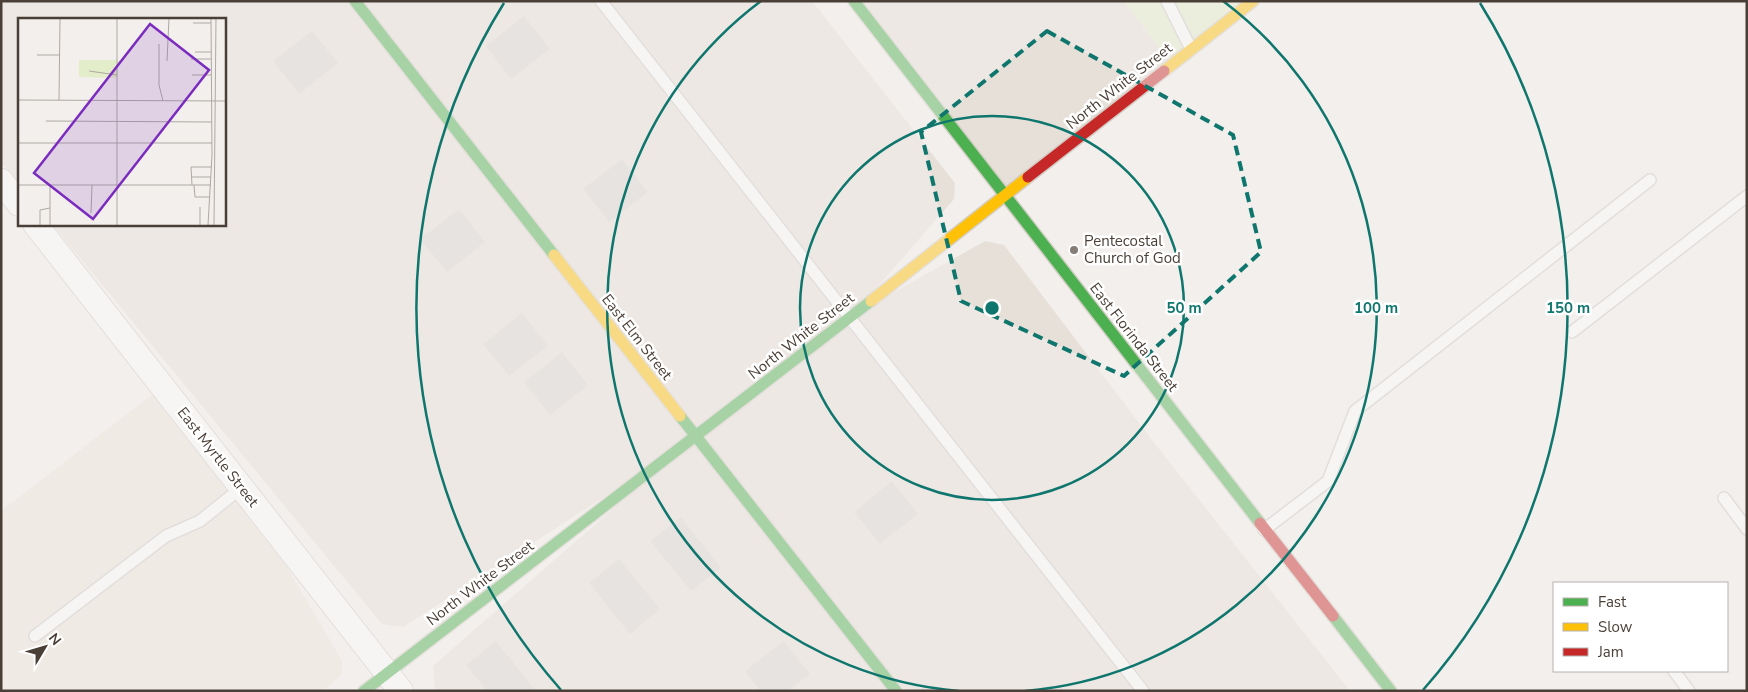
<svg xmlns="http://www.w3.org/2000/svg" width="1748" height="692" font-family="'Nunito Sans',sans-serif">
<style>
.residential{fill:#e7e0d9}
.education{fill:#ede5db}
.green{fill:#e4edca}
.building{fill:#dad6d2}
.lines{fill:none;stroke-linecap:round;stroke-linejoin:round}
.lane-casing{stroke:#cfcbc8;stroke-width:14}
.street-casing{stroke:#cfcbc8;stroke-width:26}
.fast-casing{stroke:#d3cdc4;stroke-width:14}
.slow-casing{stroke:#d3cdc4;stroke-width:14}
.jam-casing{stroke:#d3cdc4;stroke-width:14}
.lane{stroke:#fdfdfc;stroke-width:11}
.street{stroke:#fdfdfc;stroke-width:24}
.fast{stroke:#4caf50;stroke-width:11}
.slow{stroke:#ffc107;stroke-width:11}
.jam{stroke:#c62828;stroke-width:11}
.marked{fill:none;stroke:#0f766e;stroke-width:4;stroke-dasharray:10 6;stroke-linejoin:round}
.ring{fill:none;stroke:#0f766e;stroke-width:2.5}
.poi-dot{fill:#857d76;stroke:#fff;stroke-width:2}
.labels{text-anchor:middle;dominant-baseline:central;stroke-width:5;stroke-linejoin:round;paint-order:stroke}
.street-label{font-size:15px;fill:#4a3f36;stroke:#fff}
.poi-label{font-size:15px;fill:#4a3f36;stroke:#fff;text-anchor:start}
.inset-road{fill:none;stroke:#afa9a3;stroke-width:1}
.view{fill:#7b2cbf;fill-opacity:0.15;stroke:#7b2cbf;stroke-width:2.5}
.inset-edge{fill:none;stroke:#4a3f36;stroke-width:2.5}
.centre{fill:#0f766e;stroke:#fff;stroke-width:2.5}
.ring-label{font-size:15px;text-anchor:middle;font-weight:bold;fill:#0f766e;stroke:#fff;stroke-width:5;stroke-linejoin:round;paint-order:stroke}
</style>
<rect width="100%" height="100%" fill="#f2efec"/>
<path class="residential" d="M1,1H812L955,183L954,199L852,316L985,241L1004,245L1152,440L1350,691H435L433,666L692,440L403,627L382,624L52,224H224V19H19V184L1,162Z
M854,1H1124L1172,64L1005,196Z"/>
<path class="education" d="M162,387L241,488L342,661V674L324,691H1V511Z"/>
<path class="green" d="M1124,1H1253L1172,64Z"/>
<path class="building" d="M524,16L550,49L511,79L486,46Z
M312,31L338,63L299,94L273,61Z
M622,159L648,192L609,222L583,189Z
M459,209L485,242L447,272L420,239Z
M522,313L548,346L509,376L483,344Z
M562,352L588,385L550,415L524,382Z
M892,481L918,514L880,544L854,512Z
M681,517L721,568L691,591L650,541Z
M619,559L660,609L630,634L589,583Z
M496,641L536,691H487L466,665Z
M784,641L810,674L788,691H760L745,671Z"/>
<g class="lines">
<g class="lane-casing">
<path id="lane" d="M601,1L1143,691
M1167,1L1191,49
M1572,332L1747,196
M1724,498L1747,529
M1264,530L1328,481L1355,411L1650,180
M35,636L166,536L200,521L241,488
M1674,671L1689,691"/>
</g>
<g class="street-casing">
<path id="street" d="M1,181L19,204
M35,224L401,691"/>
</g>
<g class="fast-casing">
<path id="fast" d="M355,1L554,255
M854,1L1260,523
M680,416L896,691
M1333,616L1391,691
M364,691L871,301"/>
</g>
<g class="slow-casing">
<path id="slow" d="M1164,71L1253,1
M554,255L680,416
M871,301L1028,177"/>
</g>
<g class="jam-casing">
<path id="jam" d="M1028,177L1164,71
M1260,523L1333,616"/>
</g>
<use href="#lane" class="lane"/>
<use href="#street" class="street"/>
<use href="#fast" class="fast"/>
<use href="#slow" class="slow"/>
<use href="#jam" class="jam"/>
</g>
<path d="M0 0H1748V692H0ZM1047,31L1233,135L1261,252L1124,376L961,301L921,132Z" fill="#f2efec" fill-opacity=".55" fill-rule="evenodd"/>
<path class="marked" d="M1047,31L1233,135L1261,252L1124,376L961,301L921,132Z"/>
<g class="ring">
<circle cx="992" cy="308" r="192"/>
<path d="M959 691A384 384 0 0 1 761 1M1223 1A384 384 0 0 1 1025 691"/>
<path d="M561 690A576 576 0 0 1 504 3M1480 3A576 576 0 0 1 1423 690"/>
</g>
<circle class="poi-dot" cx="1074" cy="250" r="5"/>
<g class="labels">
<g class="street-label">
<text transform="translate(1119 86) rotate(-38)">North White Street</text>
<text transform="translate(801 336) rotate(-38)">North White Street</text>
<text transform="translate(637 337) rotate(52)">East Elm Street</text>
<text transform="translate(1134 337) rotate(52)">East Florinda Street</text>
<text transform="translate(218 457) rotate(52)">East Myrtle Street</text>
<text transform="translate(480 583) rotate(-37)">North White Street</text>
</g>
<g class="poi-label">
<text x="1084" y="241">Pentecostal<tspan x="1084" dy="17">Church of God</tspan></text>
</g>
</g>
<g transform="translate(18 18)">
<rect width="208" height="208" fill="#f2efec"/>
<path d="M61,42H100V60L61,59Z" fill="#e4edca"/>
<path class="inset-road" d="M175,5H193M141,26V67L145,83M177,34H193M19,37H42M173,41H193M149,43L151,0M71,53L99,57M174,57H193M0,82L208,83M41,82L42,0M28,103L194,104M0,125H194M174,159H193M0,167H193M32,167V207M174,167L173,149H194M176,167L177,179H191M182,189V207M73,195L74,167M22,207V192L32,190M99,207V0M190,207L194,137L193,0M196,207L198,0"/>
<path class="view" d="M132,6L191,52L75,201L16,155Z"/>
<rect width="208" height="208" class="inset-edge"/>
</g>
<circle cx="992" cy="308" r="8" class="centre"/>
<g class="ring-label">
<text x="1184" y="313">50 m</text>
<text x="1376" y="313">100 m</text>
<text x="1568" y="313">150 m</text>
</g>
<rect width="1748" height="692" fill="none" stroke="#4a3f36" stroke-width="5"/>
<rect x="1553" y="582" width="175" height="90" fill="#ffffff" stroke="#b7b2af"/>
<rect x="1563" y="598" width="25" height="8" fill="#4caf50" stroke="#b7b2af"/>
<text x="1598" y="607" font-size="15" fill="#4a3f36">Fast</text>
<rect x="1563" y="623" width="25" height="8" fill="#ffc107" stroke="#b7b2af"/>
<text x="1598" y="632" font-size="15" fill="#4a3f36">Slow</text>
<rect x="1563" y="648" width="25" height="8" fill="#c62828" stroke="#b7b2af"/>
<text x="1598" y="657" font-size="15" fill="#4a3f36">Jam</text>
<g transform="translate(45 647) rotate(52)" stroke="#ffffff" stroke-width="4" paint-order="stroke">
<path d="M0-4L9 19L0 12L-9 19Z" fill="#4a3f36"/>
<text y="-8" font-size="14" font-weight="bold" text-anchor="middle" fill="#4a3f36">N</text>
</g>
</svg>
